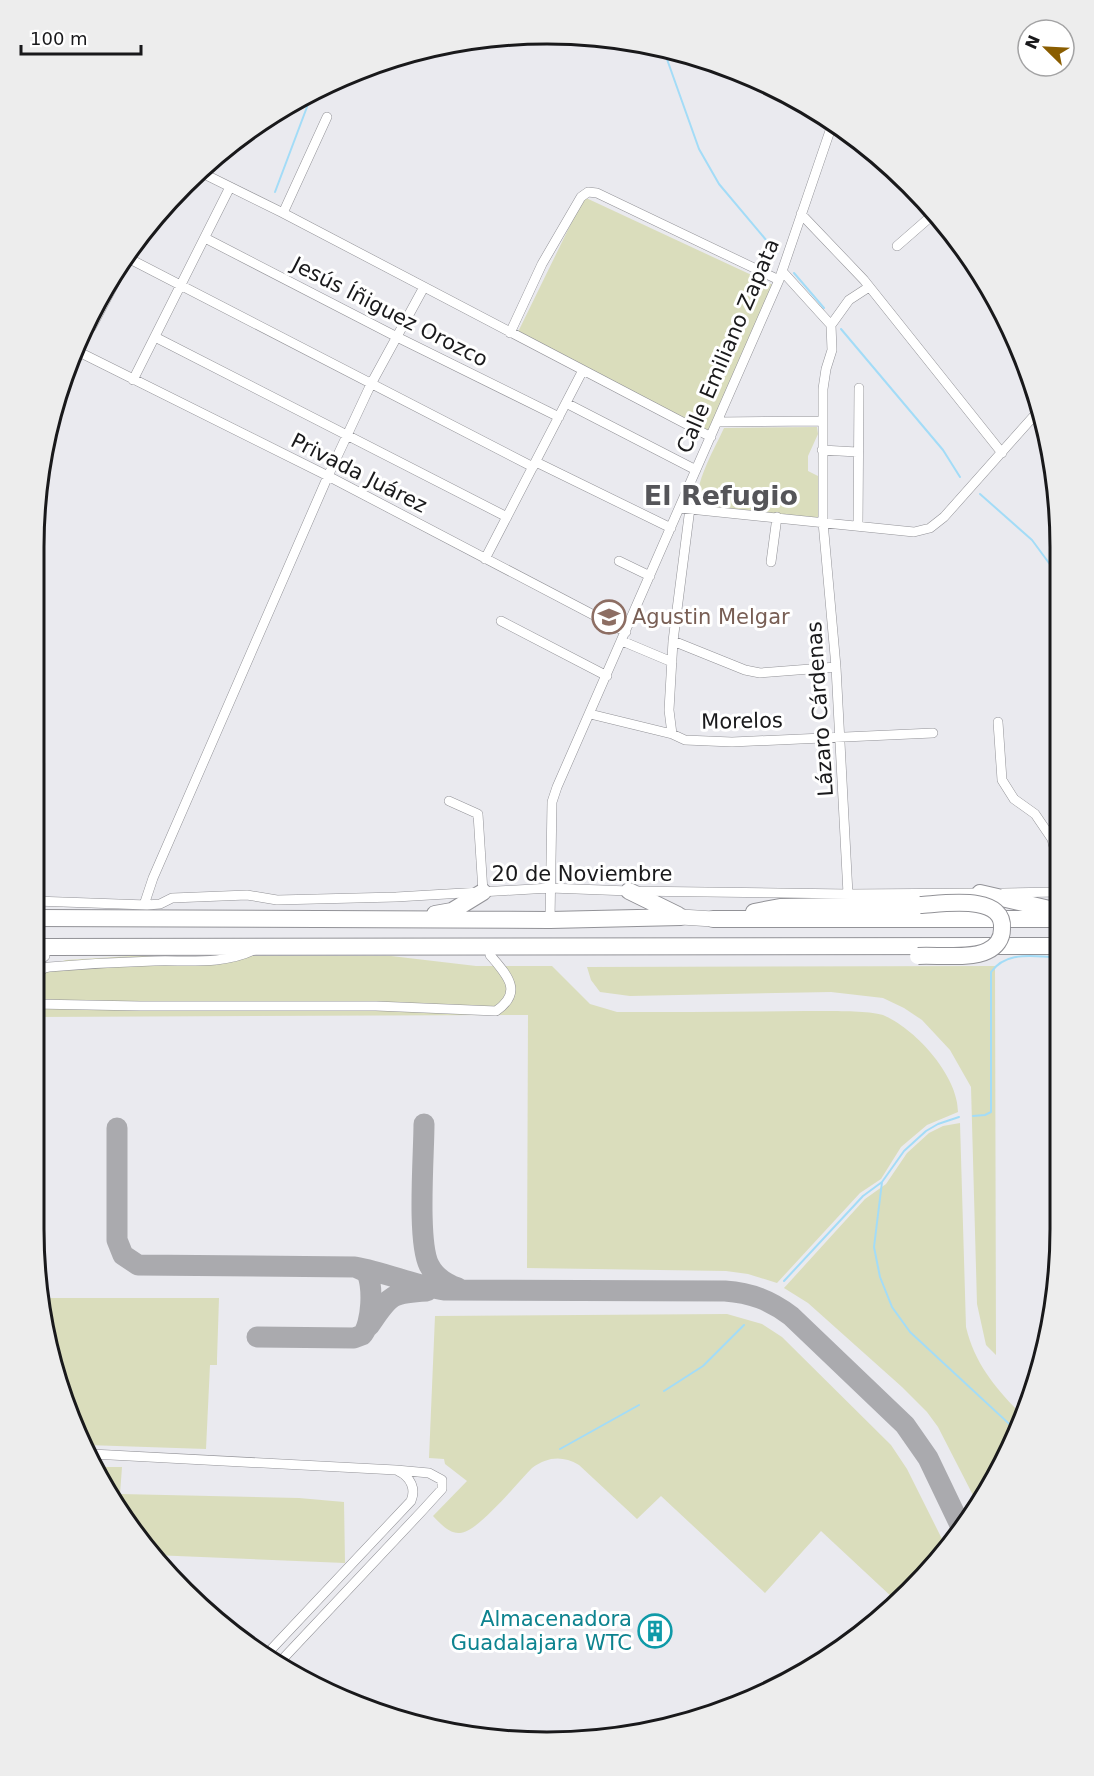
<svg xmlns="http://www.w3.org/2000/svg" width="1094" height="1776" font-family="'DejaVu Sans',sans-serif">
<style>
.green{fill:#daddbc}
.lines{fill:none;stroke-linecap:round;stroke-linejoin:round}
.stream{stroke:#a3dcf7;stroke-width:2}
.taxiway{stroke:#aaaaae;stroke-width:21}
.street-casing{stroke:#929297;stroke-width:10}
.primary-casing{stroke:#929297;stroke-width:16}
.highway-casing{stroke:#929297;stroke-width:18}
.street{stroke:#fff;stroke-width:9}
.primary{stroke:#fff;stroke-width:15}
.highway{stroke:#fff;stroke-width:16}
.highway-bridge-casing{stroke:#929297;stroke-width:18;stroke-linecap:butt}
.highway-bridge{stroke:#fff;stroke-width:16}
.labels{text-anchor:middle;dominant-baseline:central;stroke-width:6;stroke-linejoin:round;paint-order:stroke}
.street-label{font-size:21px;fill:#19191b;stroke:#fff}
.education-label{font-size:21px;fill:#785e54;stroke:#fff;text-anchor:start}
.culture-label{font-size:21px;fill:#0d838f;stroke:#fff;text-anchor:end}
.district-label{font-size:27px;font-weight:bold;fill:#555559;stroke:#fff}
.rim{fill:none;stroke:#19191b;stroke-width:3}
</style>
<rect width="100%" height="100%" fill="#eaeaef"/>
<path class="green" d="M584,197L773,285L708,432L518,332Z
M817,427L818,434L808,456V471L818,476L820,518L698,506C694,483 714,450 724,428Z
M131,956H391L476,966H552L590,1004L617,1012C680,1012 743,1012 805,1011C822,1011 869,1010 883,1015C916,1029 958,1076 958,1112L927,1125L901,1147L881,1179L860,1193L777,1283L748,1274L726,1271L527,1268L528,1015L34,1017L35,969L66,960Z
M995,966L996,1355L986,1345L977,1304L971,1087L950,1050L922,1020L904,1008L883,998L831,992L630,996L600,992L591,980L587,967Z
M960,1123L966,1327C975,1365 997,1390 1024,1417L1022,1425L977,1503L938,1427L927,1412L902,1387L808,1303L784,1288L865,1199L886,1184L907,1153L929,1133L943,1126Z
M44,1298H219L217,1359V1365H210L206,1449L87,1445L60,1394Z
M727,1314L762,1324L782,1337L891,1445L907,1469L947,1549L894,1599L821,1531L765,1593L661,1496L637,1519L579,1465C562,1455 547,1457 532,1468C518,1482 477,1533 460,1533C449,1534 440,1523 433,1516L467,1481L445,1464L444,1459L429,1458L435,1316Z
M105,1467H122L120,1494L299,1498L344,1502L345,1563L153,1555L139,1542L101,1471Z"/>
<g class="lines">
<path class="stream" d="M663,48L699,149L719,184L777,253
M275,192L313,91
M794,273L824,308
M841,329L943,450L960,477
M980,494L1032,540L1060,578
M973,1116L985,1115L991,1112V972C1007,950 1033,957 1058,957
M882,1182L874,1247L880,1277L892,1307L910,1332L1018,1432
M784,1281L863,1196L882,1182L904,1151L926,1131L938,1124L959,1117
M664,1391L703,1366L744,1325
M560,1449L639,1405"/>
<path class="taxiway" d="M424,1124C424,1154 417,1241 429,1265C435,1277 446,1284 458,1288
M117,1128V1240L123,1255L138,1265L355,1267C386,1272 414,1286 445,1290L725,1291C751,1293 770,1300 791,1316L905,1425L928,1458L962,1529
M369,1326C390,1296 389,1293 427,1291
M257,1337L354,1338L362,1335C372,1325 374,1283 366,1272L355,1267"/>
<g class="street-casing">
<path id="street" d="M198,171L283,213L711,437
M283,213L327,117
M801,214L864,280L1002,453
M205,238L397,337L559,417
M897,246L936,212
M126,257L533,467
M782,271L831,325
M510,333L542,264L581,197L588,192L597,193L779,280
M155,337L507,517
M76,343L92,326L142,231
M73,349L328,476L626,632
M133,380L230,187
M566,403L696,470
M717,422L822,421
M822,450L857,452
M536,462L671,528
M680,508L914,532L930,528L944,517L1041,408
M858,526L859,388
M485,559L583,370
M619,561L650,576
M771,562L777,517
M501,621L607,676
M622,641L672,662
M673,641L745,670L760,673L836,667
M590,714L672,734L685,740L732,742L933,733
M998,722L1002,780L1014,799L1035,814L1052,839L1058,863
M672,734L669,710L673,641L690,508
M449,801L478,814L483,892
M1004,893L1058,892
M848,894L836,667L823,522V389L826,369L832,350L831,325L849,300L869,287
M35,901L147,905L160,904L172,898L247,895L277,900L396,897L550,888L629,891L848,894L984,893
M144,905L153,878L328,476L371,384L424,287
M550,920L552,802L557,787L779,280L833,122
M35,964L45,956
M34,978L44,968L49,967C84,964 119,962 154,961C187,960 223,965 254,950
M34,1004L140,1006H376L496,1011C524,992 507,975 490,955
M92,1454L396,1470L429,1473L442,1480V1489L422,1511L278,1664
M264,1657L411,1501C416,1489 411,1477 398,1471"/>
</g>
<g class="primary-casing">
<path id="primary" d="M681,917L713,919"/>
</g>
<g class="highway-casing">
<path id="highway" d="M629,891L678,915
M980,893L1058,911
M754,912L780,907L920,905
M435,914L452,911L483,892
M35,918L550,920L681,917
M713,919H1058
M35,947L1058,946"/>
</g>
<use href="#street" class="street"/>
<use href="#primary" class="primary"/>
<use href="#highway" class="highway"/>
<g class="highway-bridge-casing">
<path id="highway-bridge" d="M918,956C937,955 972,959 987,951C996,947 1002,939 1002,929C1005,893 942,904 920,905"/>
</g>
<use href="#highway-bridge" class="highway-bridge"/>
</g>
<defs>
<g id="school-ring" transform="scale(1.725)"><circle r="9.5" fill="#fff" stroke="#8d6e63" stroke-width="1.5"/><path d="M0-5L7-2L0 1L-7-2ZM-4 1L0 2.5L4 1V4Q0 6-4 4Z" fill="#8d6e63"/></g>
<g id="building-ring" transform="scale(1.725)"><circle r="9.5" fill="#fff" stroke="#0f9aa8" stroke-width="1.5"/><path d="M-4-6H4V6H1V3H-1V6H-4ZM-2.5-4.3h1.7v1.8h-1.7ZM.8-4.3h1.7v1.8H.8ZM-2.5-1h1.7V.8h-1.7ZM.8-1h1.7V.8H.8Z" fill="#0f9aa8"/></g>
</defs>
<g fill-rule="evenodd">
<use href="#school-ring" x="609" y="617"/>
<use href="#building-ring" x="655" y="1631"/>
</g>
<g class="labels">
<g class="street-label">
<text transform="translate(390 312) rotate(27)">Jesús Íñiguez Orozco</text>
<text transform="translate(728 346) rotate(-67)">Calle Emiliano Zapata</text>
<text transform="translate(359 473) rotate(27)">Privada Juárez</text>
<text transform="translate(820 709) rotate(-94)">Lázaro Cárdenas</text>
<text transform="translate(742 721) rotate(-1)">Morelos</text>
<text x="582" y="874">20 de Noviembre</text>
</g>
<g class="education-label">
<text x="632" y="617">Agustin Melgar</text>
</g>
<g class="culture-label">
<text x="632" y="1619">Almacenadora<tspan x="632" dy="24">Guadalajara WTC</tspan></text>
</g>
<g class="district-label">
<text x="721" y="495">El Refugio</text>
</g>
</g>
<path d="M0 0H1094V1776H0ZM547 44H547A503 503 0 0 1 1050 547V1229A503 503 0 0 1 547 1732H547A503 503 0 0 1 44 1229V547A503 503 0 0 1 547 44Z" fill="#ededed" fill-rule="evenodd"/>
<path class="rim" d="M547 44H547A503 503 0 0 1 1050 547V1229A503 503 0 0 1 547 1732H547A503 503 0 0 1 44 1229V547A503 503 0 0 1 547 44Z"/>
<g transform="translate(1046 48) rotate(294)"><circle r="28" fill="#ffffff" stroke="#a3a3a4" stroke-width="1.5"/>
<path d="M0-4.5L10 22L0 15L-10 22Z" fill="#8a5d00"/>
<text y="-9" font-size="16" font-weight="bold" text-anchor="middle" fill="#19191b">N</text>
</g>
<path d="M21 45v9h120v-9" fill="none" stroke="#19191b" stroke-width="3"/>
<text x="30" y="45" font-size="18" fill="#19191b" stroke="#ffffff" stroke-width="4.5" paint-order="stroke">100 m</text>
</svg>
